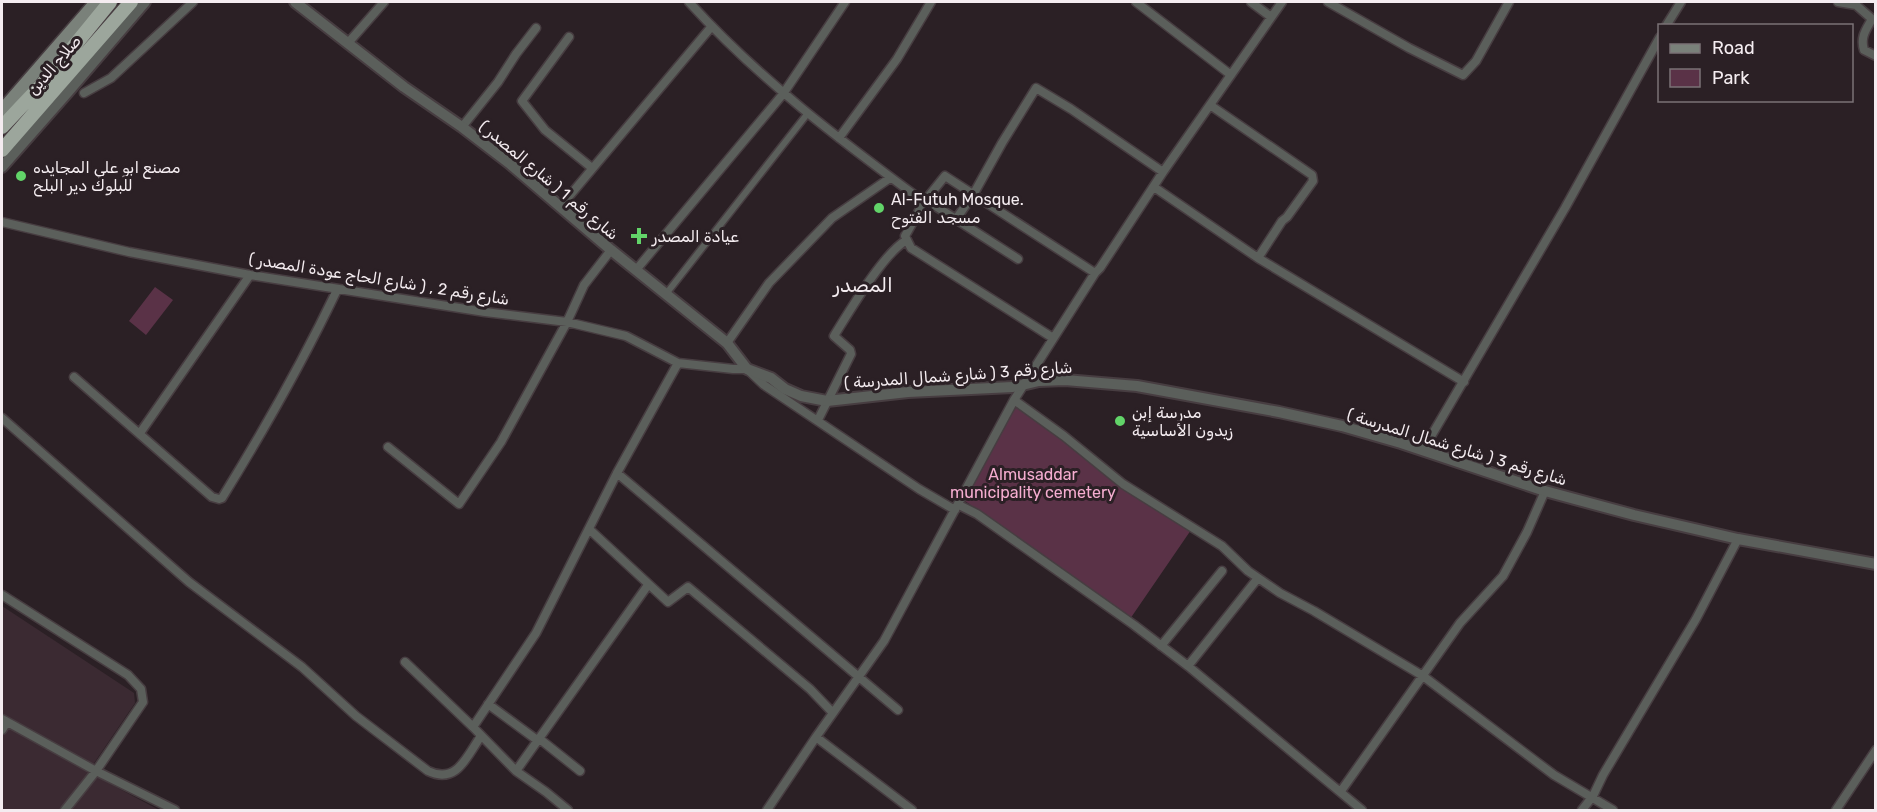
<svg xmlns="http://www.w3.org/2000/svg" width="1877" height="812" font-family="Rubik,Vazirmatn,sans-serif">
<style>
.built{fill:#3b2a32}
.green{fill:#5a3247}
.lines{fill:none;stroke-linecap:round;stroke-linejoin:round}
.pedestrian-casing{stroke:#473d41;stroke-width:9}
.minor-casing{stroke:#473d41;stroke-width:11}
.tertiary-casing{stroke:#473d41;stroke-width:14}
.secondary-casing{stroke:#473d41;stroke-width:15}
.trunk-casing{stroke:#473d41;stroke-width:16}
.pedestrian{stroke:#5b5f5b;stroke-width:6}
.minor{stroke:#5b5f5b;stroke-width:8}
.tertiary{stroke:#5b5f5b;stroke-width:10}
.secondary{stroke:#7a817a;stroke-width:12}
.trunk{stroke:#9ca69c;stroke-width:14}
.poi-dot{fill:#62d469;stroke:#2b2025;stroke-width:2}
.labels{text-anchor:middle;dominant-baseline:central;stroke-width:6;stroke-linejoin:round;paint-order:stroke}
.street-label{font-size:16px;fill:#f4ecf0;stroke:#2b2025}
.poi-label{font-size:16px;fill:#f4ecf0;stroke:#2b2025;text-anchor:start}
.park-label{font-size:16px;fill:#f5add0;stroke:#2b2025}
.quarter-label{font-size:20px;fill:#f4ecf0;stroke:#2b2025}
</style>
<rect width="100%" height="100%" fill="#2b2025"/>
<path class="built" d="M2,606L134,693L135,703L88,772L159,810H2Z"/>
<path class="green" d="M155,287L173,300L146,335L129,321Z
M1017,403L1191,530L1130,619L965,501L966,494Z"/>
<g class="lines">
<g class="pedestrian-casing">
<path id="pedestrian" d="M666,294L808,113"/>
</g>
<g class="minor-casing">
<path id="minor" d="M689,2C760,80 840,140 924,202
M1136,2L1231,75
M1251,2L1271,17
M1328,2L1409,48L1463,75L1476,61L1509,2
M1838,2L1856,5L1872,19C1866,30 1860,37 1864,50L1876,56
M1666,26L1681,2
M569,37L522,101L545,130L592,168
M348,43L384,2
M84,93L111,78L193,2
M1210,105L1312,175L1313,181L1287,217L1282,221L1258,258
M462,127L498,82L516,54L536,28
M839,138L897,59L931,2
M1154,187L1258,258L1464,382
M926,200L1018,259
M561,206L712,26
M956,219L973,195L1002,143L1036,88L1071,109L1163,172
M2,222L129,252L250,275L485,312L567,322L626,336L678,363L733,369H747L764,385L919,489L955,510
M636,270L783,94L845,2
M1053,338L911,248L905,236L924,202L945,176L1095,273
M727,343L769,283L832,218L890,178
M74,377L212,497L219,499L222,498C264,430 303,361 337,290
M1014,400L1064,436L1123,484L1222,546L1248,571L1280,593L1314,611L1423,676L1554,775L1613,810
M2,418L189,582L302,667L356,716L428,771C457,785 467,756 481,736
M818,420L851,354L850,350L834,336C849,312 884,252 907,240
M140,433L250,275
M388,447L459,504L501,442L567,322L584,285L611,250
M1423,450L1565,208L1660,37
M617,473L898,710
M959,505L977,514L1134,625L1188,666L1362,810
M589,529L668,602L688,587L810,689L833,713
M2,595L128,675L141,689L143,702L96,771L65,810
M1161,646L1222,571
M405,662L473,727
M1188,666L1258,578
M488,704L537,740H541L580,771
M2,719L96,771L175,810
M2,730L7,722
M816,737L912,810
M516,771L648,585
M1341,791L1460,623L1503,576L1527,532L1545,491
M568,810L546,792L516,771L473,727L536,633L617,473L678,363
M767,810L816,737L884,641L1014,400L1095,273L1100,268L1163,172L1282,2
M1582,810L1593,796L1603,775L1696,619L1738,539
M1836,810L1876,750"/>
</g>
<g class="tertiary-casing">
<path id="tertiary" d="M295,2L404,87L462,127L509,163L611,250L727,343L747,369L771,378L785,389L801,396L827,401L908,392L1013,387L1039,381L1065,380L1137,386L1279,412L1342,426L1401,443L1545,491L1634,515L1738,539L1876,564
M2,167L68,92L145,2"/>
</g>
<g class="secondary-casing">
<path id="secondary" d="M2,110L96,2"/>
</g>
<g class="trunk-casing">
<path id="trunk" d="M2,127L48,78L110,2
M2,150L131,2"/>
</g>
<use href="#pedestrian" class="pedestrian"/>
<use href="#minor" class="minor"/>
<use href="#tertiary" class="tertiary"/>
<use href="#secondary" class="secondary"/>
<use href="#trunk" class="trunk"/>
</g>
<g class="poi-dot">
<circle cx="21" cy="176" r="6"/>
<circle cx="879" cy="208" r="6"/>
<path d="M636 227h6v6h6v6h-6v6h-6v-6h-6v-6h6z"/>
<circle cx="1120" cy="421" r="6"/>
</g>
<g class="labels">
<g class="street-label">
<text transform="translate(54 65) rotate(-49)">صلاح الدين</text>
<text transform="translate(549 180) rotate(40)">شارع رقم 1 ( شارع المصدر )</text>
<text transform="translate(379 279) rotate(9)">شارع رقم 2 , ( شارع الحاج عودة المصدر )</text>
<text transform="translate(958 375) rotate(-4)">شارع رقم 3 ( شارع شمال المدرسة )</text>
<text transform="translate(1457 447) rotate(17)">شارع رقم 3 ( شارع شمال المدرسة )</text>
</g>
<g class="poi-label">
<text x="33" y="167">مصنع ابو علي المجايده<tspan x="33" dy="18">للبلوك دير البلح</tspan></text>
<text x="891" y="199">Al-Futuh Mosque.<tspan x="891" dy="18">مسجد الفتوح</tspan></text>
<text x="652" y="236">عيادة المصدر</text>
<text x="1132" y="412">مدرسة إبن<tspan x="1132" dy="18">زيدون الأساسية</tspan></text>
</g>
<g class="park-label">
<text x="1033" y="474">Almusaddar<tspan x="1033" dy="18">municipality cemetery</tspan></text>
</g>
<g class="quarter-label">
<text x="863" y="285">المصدر</text>
</g>
</g>
<rect width="1877" height="812" fill="none" stroke="#f4ecf0" stroke-width="6"/>
<rect x="1658" y="24" width="195" height="78" fill="#2b2025" stroke="#7b7276" stroke-width="1.5"/>
<rect x="1670" y="44" width="30" height="9" fill="#7a817a" stroke="#7b7276" stroke-width="1.5"/>
<text x="1712" y="54" font-size="18" fill="#f4ecf0">Road</text>
<rect x="1670" y="69" width="30" height="18" fill="#5a3247" stroke="#7b7276" stroke-width="1.5"/>
<text x="1712" y="84" font-size="18" fill="#f4ecf0">Park</text>
</svg>
